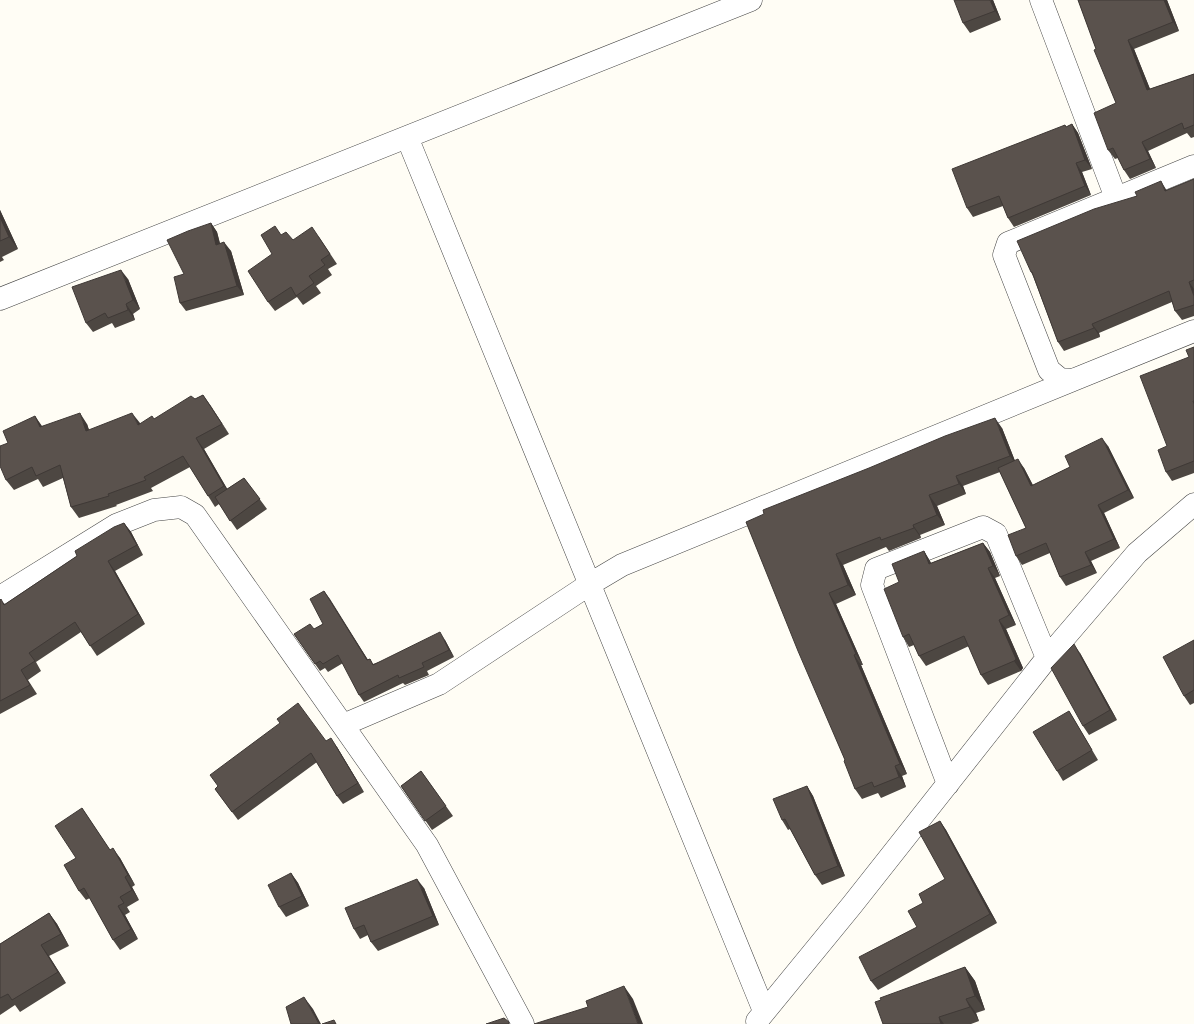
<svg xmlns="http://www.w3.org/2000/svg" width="1194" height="1024" font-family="'Playfair Display',serif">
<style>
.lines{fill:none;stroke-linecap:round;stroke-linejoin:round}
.minor-casing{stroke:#444;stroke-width:23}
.minor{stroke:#fff;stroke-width:22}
.wall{fill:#4d4742}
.shaded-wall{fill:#3f3936}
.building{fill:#5a524d;stroke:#3f3936}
</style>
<rect width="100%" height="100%" fill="#fffdf5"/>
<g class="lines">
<g class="minor-casing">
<path id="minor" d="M1041,0L1116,198
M407,137L764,1011
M1194,166L1008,243L1004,255L1049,370L1060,379L1073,380L1194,331
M0,299L751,0
M0,597L116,525L154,510L181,507L195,515L427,845L523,1024
M343,725L439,684L590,584L622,565L1073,380
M948,784L872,585L876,569L983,527L996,534L1047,658
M757,1021L852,905L1047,658L1137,553L1194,504"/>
</g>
<use href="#minor" class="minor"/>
</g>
<path class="wall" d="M993,0L1001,20L970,33L963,23Z
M1078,0H1167L1179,31L1134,49L1150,89L1194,74V137L1191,138L1187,133L1148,151L1156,168L1130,179L1124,170L1118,158L1115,159L1108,150L1116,103Z
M1072,124L1078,133L1092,169L1082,172L1091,195L1014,227L1008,218L1003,206L973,217L967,208L1065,125L1066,127Z
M1194,179V316L1182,320L1175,311L1172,302L1099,333L1100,337L1064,351L1058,342L1033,276L1031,272L1137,196L1167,190Z
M0,210L18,249L2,257L4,260L0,262Z
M211,223L217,232L220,243L231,251L244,295L186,311L180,303L184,274Z
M281,235L293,240L319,237L337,264L328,269L332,275L316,286L321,293L303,305L297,297L275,311L268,302L272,254Z
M128,279L140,309L133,314L135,320L115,328L112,323L93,332L86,323Z
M1194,347V473L1172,481L1166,472L1167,446Z
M203,395L229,434L204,449L227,489L244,478L267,509L237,530L219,504L215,507L190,467L151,488L153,491L116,505L117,506L79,518L71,507L63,478L43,487L38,479L14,490L6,480L35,416L42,426L87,424L89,430L140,424L154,419Z
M1002,428L1015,461L1024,468L1033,485L1070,467L1108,446L1134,498L1104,513L1120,548L1091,561L1097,573L1066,586L1060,577L1050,553L1022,565L1016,556L1026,528L1000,472L963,486L966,494L937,506L945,525L920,535L921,538L889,551L886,547L843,565L856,595L836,604L863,665H861L907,774L902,776L906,787L881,798L878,793L862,799L855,789L845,760L746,522Z
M124,523L131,532L143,555L115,571L145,624L97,656L81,632L36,662L41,671L28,680L37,694L0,714V600L5,604L77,556Z
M983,543L990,552L1000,576L995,578L1016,625L1006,629L1023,668L1021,671L988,685L981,675L969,646L926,666L919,656L914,645L909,647L903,637L899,582L924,551L931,563Z
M324,591L368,660L370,659L373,664L445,640L454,657L427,671L429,675L405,685L403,683L364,702L359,695L343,663L328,672L325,668L320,671L294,634L314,629L323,624Z
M1194,640V703L1190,705L1184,696Z
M1080,653L1117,720L1089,735L1083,726Z
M1069,711L1075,721L1098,760L1063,781L1057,771Z
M326,741L337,747L364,792L343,804L337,796L317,762L238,820L215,789Z
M421,771L453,816L432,830L401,786Z
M807,786L813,796L845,876L822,885L815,875L790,829L788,830L782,820Z
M82,808L110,850L120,858L135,885L132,887L139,900L127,907L130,912L125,915L138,939L120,950L113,940L90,898L86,900L79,891L76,858Z
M940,821L946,830L997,923L878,990L871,981L917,927L945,879Z
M291,873L298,883L309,906L286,917L279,907Z
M424,888L439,925L378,951L371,942L368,935L360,939L354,929Z
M49,913L57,924L69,946L49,956L66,983L20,1012L15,1005L0,1015V944Z
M965,967L975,981L985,1010L976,1013L979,1021L971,1024H883L881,1000Z"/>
<path class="shaded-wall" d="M990,0H993L1001,20L995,11Z
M1164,0H1167L1179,31L1173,22Z
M1128,40L1134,49L1154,99L1147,90Z
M1072,124L1078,133L1092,169L1085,160Z
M1142,142L1148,151L1156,168L1150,159Z
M1076,163L1082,172L1091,195L1085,186Z
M1161,181L1167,191H1165Z
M0,210L18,249L9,237L0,217Z
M211,223L217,232L222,253L216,245Z
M224,242L231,251L244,295L237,286Z
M121,270L128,279L140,309L133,300Z
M1189,282L1194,289V296Z
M126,304L133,314L135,320L128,310Z
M1092,324L1099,333L1100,337L1094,328Z
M203,395L211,406L229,434L222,424Z
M80,413L87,424L93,442L86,431Z
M132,413L140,423L145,436L138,425Z
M35,416L42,427H40Z
M995,418L1002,428L1017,466L1010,456Z
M196,438L204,449L232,497L224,486Z
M1102,438L1108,446L1134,498L1128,490Z
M1018,459L1024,468L1037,494L1031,486Z
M956,476L963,486L966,494L959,484Z
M929,495L937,506L945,525L937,515Z
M1098,505L1104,513L1120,548L1114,539Z
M124,523L131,532L143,555L137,545Z
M913,525L920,535L921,538L914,528Z
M983,543L990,552L1000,576L993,566Z
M924,551L930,561L936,574L929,564Z
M1085,552L1091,561L1097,573L1091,565Z
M836,554L843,565L856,595L848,585Z
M108,561L115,571L145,624L138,614Z
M988,568L995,578L1016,625L1009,615Z
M324,591L330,599L373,668L367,660Z
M829,593L836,604L863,665L856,654Z
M999,620L1006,629L1023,668L1021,671L1014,661Z
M440,632L445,640L454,657L449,650Z
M1074,644L1080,653L1117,720L1110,710Z
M854,655L861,665L907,774L900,764Z
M331,738L337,747L364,792L358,783Z
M895,766L902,776L906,787L899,777Z
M807,786L813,796L845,876L838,866Z
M940,821L946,830L997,923L990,914Z
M113,848L120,858L135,885L128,875Z
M291,873L298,883L309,906L302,896Z
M125,877L132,887L139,900L132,890Z
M417,879L424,888L439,925L433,916Z
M118,906L125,915L138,939L131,929Z
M49,913L57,924L69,946L61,934Z
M41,945L49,956L66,983L58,972Z
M965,967L975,981L985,1010L975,996Z
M624,986L633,999L643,1024H638Z
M304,997L313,1009L321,1024H319Z
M966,999L976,1013L979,1021L970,1007Z
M939,1017L944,1024H941Z"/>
<path class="building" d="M954,0H990L995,11L963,23Z
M1078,0H1164L1173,22L1128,40L1147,90L1194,74V125L1184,129L1182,123L1142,142L1150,159L1124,170L1113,148L1108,150L1094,113L1116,103L1094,50L1096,49Z
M1072,124L1085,160L1076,163L1085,186L1008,218L999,196L967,208L952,169L1065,125L1066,127Z
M1194,179V280L1189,282L1194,296V305L1175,311L1169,291L1092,324L1094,328L1058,342L1032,272H1031L1017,241L1094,209L1137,196L1135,192L1161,181L1165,191Z
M0,217L9,237L0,241Z
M211,223L216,245L224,242L237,286L180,303L174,277L184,274L167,240L188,231Z
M275,226L281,235L286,232L293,240L312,227L330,254L321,260L325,265L309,276L314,283L296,296L291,287L268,302L248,271L272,254L261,235Z
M121,270L133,300L126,304L128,310L108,318L105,313L86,323L72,287Z
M1194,347V401H1193L1194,404V461L1166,472L1158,450L1167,446L1140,376L1189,357L1186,350Z
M203,395L222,424L196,438L224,486L208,496L183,456L144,477L146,480L108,494L109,496L71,507L60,465L36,476L32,467L6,480L0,466V446L8,443L3,431L35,416L40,427L80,413L86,431L132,413L138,425L152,416L154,419L191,396L195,399Z
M995,418L1010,456L956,476L959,484L929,495L937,515L913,525L914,528L881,540L880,537L836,554L848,585L829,593L856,654L854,655L900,764L895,766L899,777L874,787L872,782L855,789L844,761L845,760L798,651L746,522L764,514L763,510L869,468L945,436Z
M1102,438L1128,490L1098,505L1114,539L1085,552L1091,565L1060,577L1046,543L1016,556L1008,535L1026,528L998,468L1018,459L1031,486L1070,467L1065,456Z
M244,478L260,499L230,521L215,497Z
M124,523L137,545L108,561L138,614L90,646L75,622L29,653L35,661L21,670L30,685L0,701V600L1,599L4,605L77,556L75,551L114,527Z
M983,543L993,566L988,568L1009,615L999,620L1016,659L1014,661L981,675L964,636L919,656L909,634L903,637L884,589L899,582L892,564L924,551L929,564Z
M324,591L367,660L370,659L373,665L440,632L449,650L422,663L424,667L399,678L398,675L359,695L338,655L323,664L320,661L315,664L294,634L310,624L314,629L323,624L310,599Z
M1194,640V690L1184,696L1163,657Z
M1074,644L1110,710L1083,726L1051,668Z
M298,703L326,741L331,738L358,783L337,796L311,753L232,812L215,789L218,786L210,775L280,723L277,719Z
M1069,711L1092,750L1057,771L1033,732Z
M421,771L446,806L425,821L401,786Z
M807,786L838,866L815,875L785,819L782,820L773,799Z
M82,808L110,850L113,848L128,875L125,877L132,890L120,897L124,903L118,906L131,929L113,940L84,888L79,891L64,865L76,858L55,826Z
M940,821L990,914L871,981L859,957L917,927L908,911L923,903L919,894L945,879L919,832Z
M291,873L302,896L279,907L268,885Z
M417,879L433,916L371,942L364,925L354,929L345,908Z
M49,913L61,934L41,945L58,972L12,1000L8,994L0,998V944Z
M965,967L975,996L966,999L970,1007L939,1017L941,1024H883L875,1002L881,1000L880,998Z
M624,986L638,1024H534L588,1007L586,1001Z
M304,997L319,1024H291L286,1007Z
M504,1018L509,1022V1024H486Z
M334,1020L336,1024H322Z"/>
</svg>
